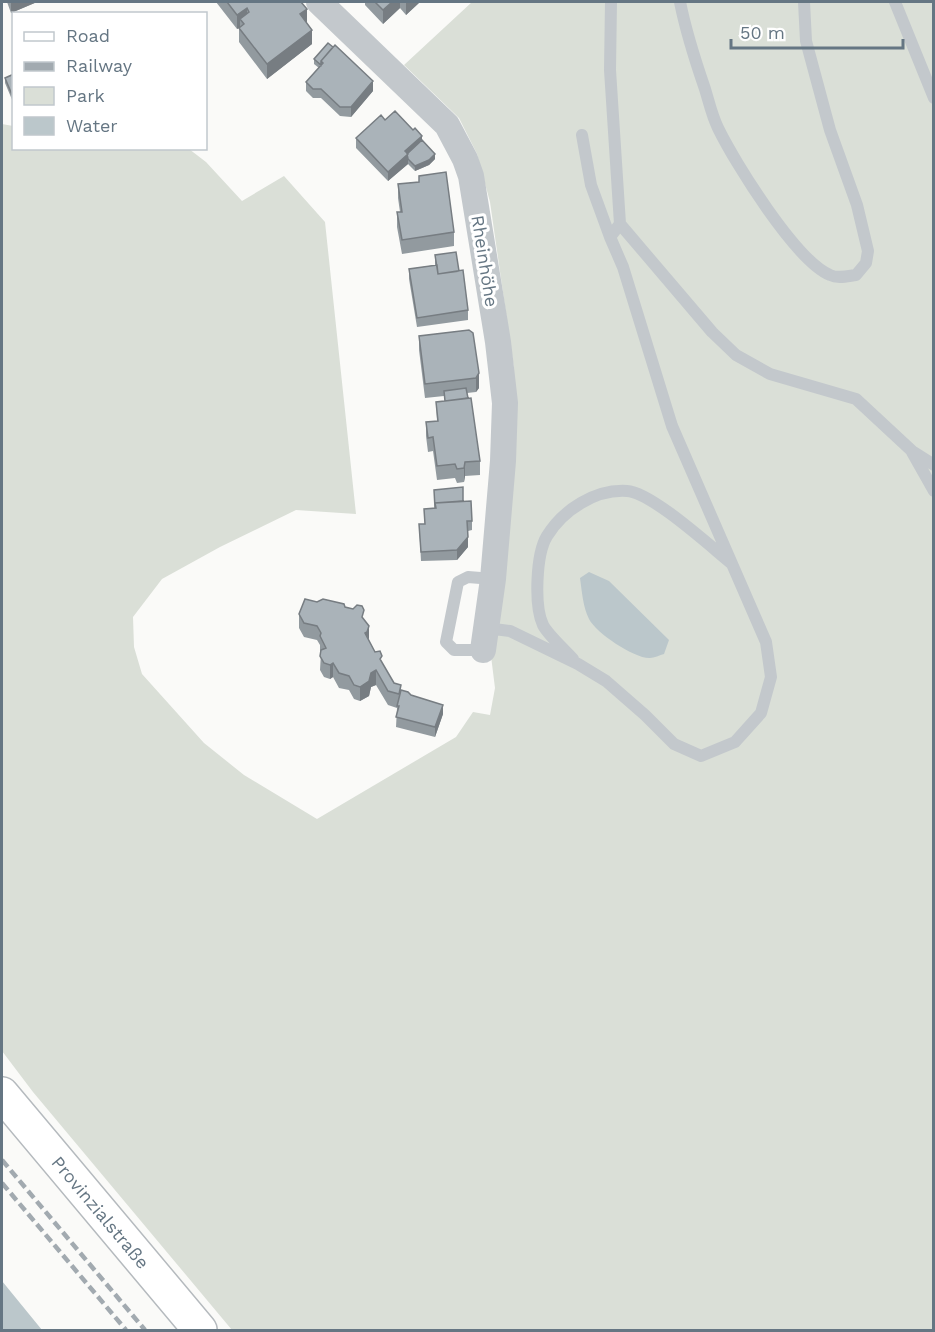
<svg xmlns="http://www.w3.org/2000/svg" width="935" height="1332" font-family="'Work Sans',sans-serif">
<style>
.green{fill:#dadfd7}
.water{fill:#bbc7cb}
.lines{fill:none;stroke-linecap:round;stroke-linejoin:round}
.primary-casing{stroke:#b5babe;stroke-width:36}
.service{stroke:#c3c8cc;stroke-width:12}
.minor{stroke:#c3c8cc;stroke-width:26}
.primary{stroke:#fff;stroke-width:33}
.rail{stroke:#a2aab0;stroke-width:4.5;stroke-dasharray:9 4.5;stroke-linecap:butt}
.wall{fill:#929a9f}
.shaded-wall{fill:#777d82}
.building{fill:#aab3b9;stroke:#777d82;stroke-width:1.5}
.labels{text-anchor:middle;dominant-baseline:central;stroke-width:6;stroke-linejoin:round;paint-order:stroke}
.street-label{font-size:18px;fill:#657683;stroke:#fff}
</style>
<rect width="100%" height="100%" fill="#fafaf8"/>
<path class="green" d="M472,2H933V1330H232L33,1092L2,1051V124L13,126L14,148L189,149L206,162L242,201L284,176L325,222L356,514L296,510L220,547L162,579L133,617L134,647L142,674L204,743L244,775L317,819L456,737L473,712L490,715L495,688L490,648L513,476L514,369L490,202L477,154L459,118L404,65Z"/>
<path class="water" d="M589,572L609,581L669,640L664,654C660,655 654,658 650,658C635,659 596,633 589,619C583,607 582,592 580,578Z
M2,1281L42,1330H2Z"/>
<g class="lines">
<g class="primary-casing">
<g id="primary">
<path id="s1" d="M2,1094L200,1330"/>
</g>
</g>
<path class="service" d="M680,2C686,32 695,60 705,89C709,102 712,116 718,128C735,163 796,261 830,275C838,279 848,276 856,275L866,263L868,251L857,205L830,130L806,41L804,2
M895,2L934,98
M582,135L591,185L610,237
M620,224L712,332L736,355L770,374L856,399L912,451L934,465
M912,452L934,491
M486,628L510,631L578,664L606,681L645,715L674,744L701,756L735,742L761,713L771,677L766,642L672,426L623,267L610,237L620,224L610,70L611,2
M483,650H454L446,642L458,582L468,577L493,579
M573,659C565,650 548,635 543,625C534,606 536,554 547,536C563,510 595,489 627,491C651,492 710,546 731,563"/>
<path class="minor" d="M319,2L447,125L465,159L471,176L498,342L505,403L503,461L493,579L483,650"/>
<use href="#primary" class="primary"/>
<path class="rail" d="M2,1160L145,1330
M2,1183L126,1330"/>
</g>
<path class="wall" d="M7,2H37L11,13Z
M216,2H301L312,44L267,79L239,42V28L237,29Z
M365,2H420L406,15L400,8L383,24L365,5Z
M328,43L373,91L351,117L340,116L321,98H313L306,91V82L319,68L314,64V59Z
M14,74L13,102L5,83V78Z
M385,120L422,140L435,159L429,165L415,171L408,164L388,181L356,148V138Z
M398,184L454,232V246L402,254L397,227V212H400L398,198Z
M435,255L459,271L468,310V320L417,327L409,279V269L435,265Z
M469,330L479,388L476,392L467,393L480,461V475L465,476L464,482L457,483L455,478L437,480L433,451L428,452L426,436V422L437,421L436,402L445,401L444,396L425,398L419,350V336Z
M463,501L472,521V530L468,531V547L457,560L421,561L419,524H425L424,509L435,508Z
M317,602L345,607L364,620L368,640L394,683L401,690L443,714L435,737L396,727L397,708L388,705L376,685L371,687L369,696L360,701L354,699L349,690L339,688L333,677L330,679L324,677L320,670L321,653L320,651V645L317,640L304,637L299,628V614Z"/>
<path class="shaded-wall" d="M15,2H37L11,13V3Z
M392,2H400V8L383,24V10Z
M406,2H420L406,15Z
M247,8V22L240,19V27L237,29V15Z
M307,9V23L300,14Z
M312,30V44L267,79V64Z
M373,81V91L351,117V107Z
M422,136V145L408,158V164L388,181V172L405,151Z
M435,154V159L429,165L415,171V166Z
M479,373V388L476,392V378Z
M465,462V476L464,482V468Z
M468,537V547L457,560V550Z
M369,626V640L365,633Z
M333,663V677L330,679V665Z
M376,670V685L371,687L369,696L360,701V687L371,673Z
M443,705V714L435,737V727Z"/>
<path class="building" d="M227,2H301L307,9L300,14L312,30L267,64L239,28L244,24L240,19L249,12L247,8L237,15Z
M375,2H392L383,10Z
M328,43L333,47L321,61V65L314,59Z
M335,45L373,81L351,107H340L321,89H313L306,82L323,63L321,61Z
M14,74V97H13L5,78Z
M395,111L413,130L415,128L422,136L405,151L408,154L388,172L356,138L381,115L385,120Z
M422,140L435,154L429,160L415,166L408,159L407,154Z
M446,172L454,232L402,240L397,212H402L398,184L419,182V176Z
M456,252L459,271L438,274L435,255Z
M437,265L438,274L463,270L468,310L417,318L409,269Z
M469,330L473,333L479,373L476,378L425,384L419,336Z
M466,388L468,398L445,401L444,391Z
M471,398L480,461L465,462L464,468L457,469L455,464L437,466L433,437L428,438L426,422L438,421L436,402Z
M463,487V501L435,503V508L434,490Z
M471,501L472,521H467L468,537L457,550L421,552L419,524H425L424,509L436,508L435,503Z
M305,599L317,602L323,599L344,604L345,607L353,609L357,605L362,606L364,610L362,617L369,626L367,632L365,633L375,652L380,651L382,656L380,659L394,683L401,685L399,694L388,691L376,670L371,673L369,681L360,687L354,685L349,676L339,673L333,663L330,665L324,663L320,656L321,650L326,648L320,636L321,633L317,626L304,623L299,614Z
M401,690L408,692L411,695L443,705L435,727L396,717L399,706H397Z"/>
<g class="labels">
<g class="street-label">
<text transform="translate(485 261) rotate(81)">Rheinhöhe</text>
<text stroke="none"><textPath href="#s1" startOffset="154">Provinzialstraße</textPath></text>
</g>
</g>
<rect width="935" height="1332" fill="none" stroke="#657683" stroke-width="6"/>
<rect x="12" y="12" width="195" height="138" fill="#ffffff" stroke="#c1c8cd" stroke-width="1.5"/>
<rect x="24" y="32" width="30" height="9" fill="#ffffff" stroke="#c1c8cd" stroke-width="1.5"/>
<text x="66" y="42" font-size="18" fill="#657683">Road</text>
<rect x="24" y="62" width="30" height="9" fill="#a2aab0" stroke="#c1c8cd" stroke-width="1.5"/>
<text x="66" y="72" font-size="18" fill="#657683">Railway</text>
<rect x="24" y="87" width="30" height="18" fill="#dadfd7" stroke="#c1c8cd" stroke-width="1.5"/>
<text x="66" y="102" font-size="18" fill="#657683">Park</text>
<rect x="24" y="117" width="30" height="18" fill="#bbc7cb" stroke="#c1c8cd" stroke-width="1.5"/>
<text x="66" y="132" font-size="18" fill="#657683">Water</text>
<path d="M731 39v9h172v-9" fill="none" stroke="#657683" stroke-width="3"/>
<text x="740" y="39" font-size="18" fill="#657683" stroke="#ffffff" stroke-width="4.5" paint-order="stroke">50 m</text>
</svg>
